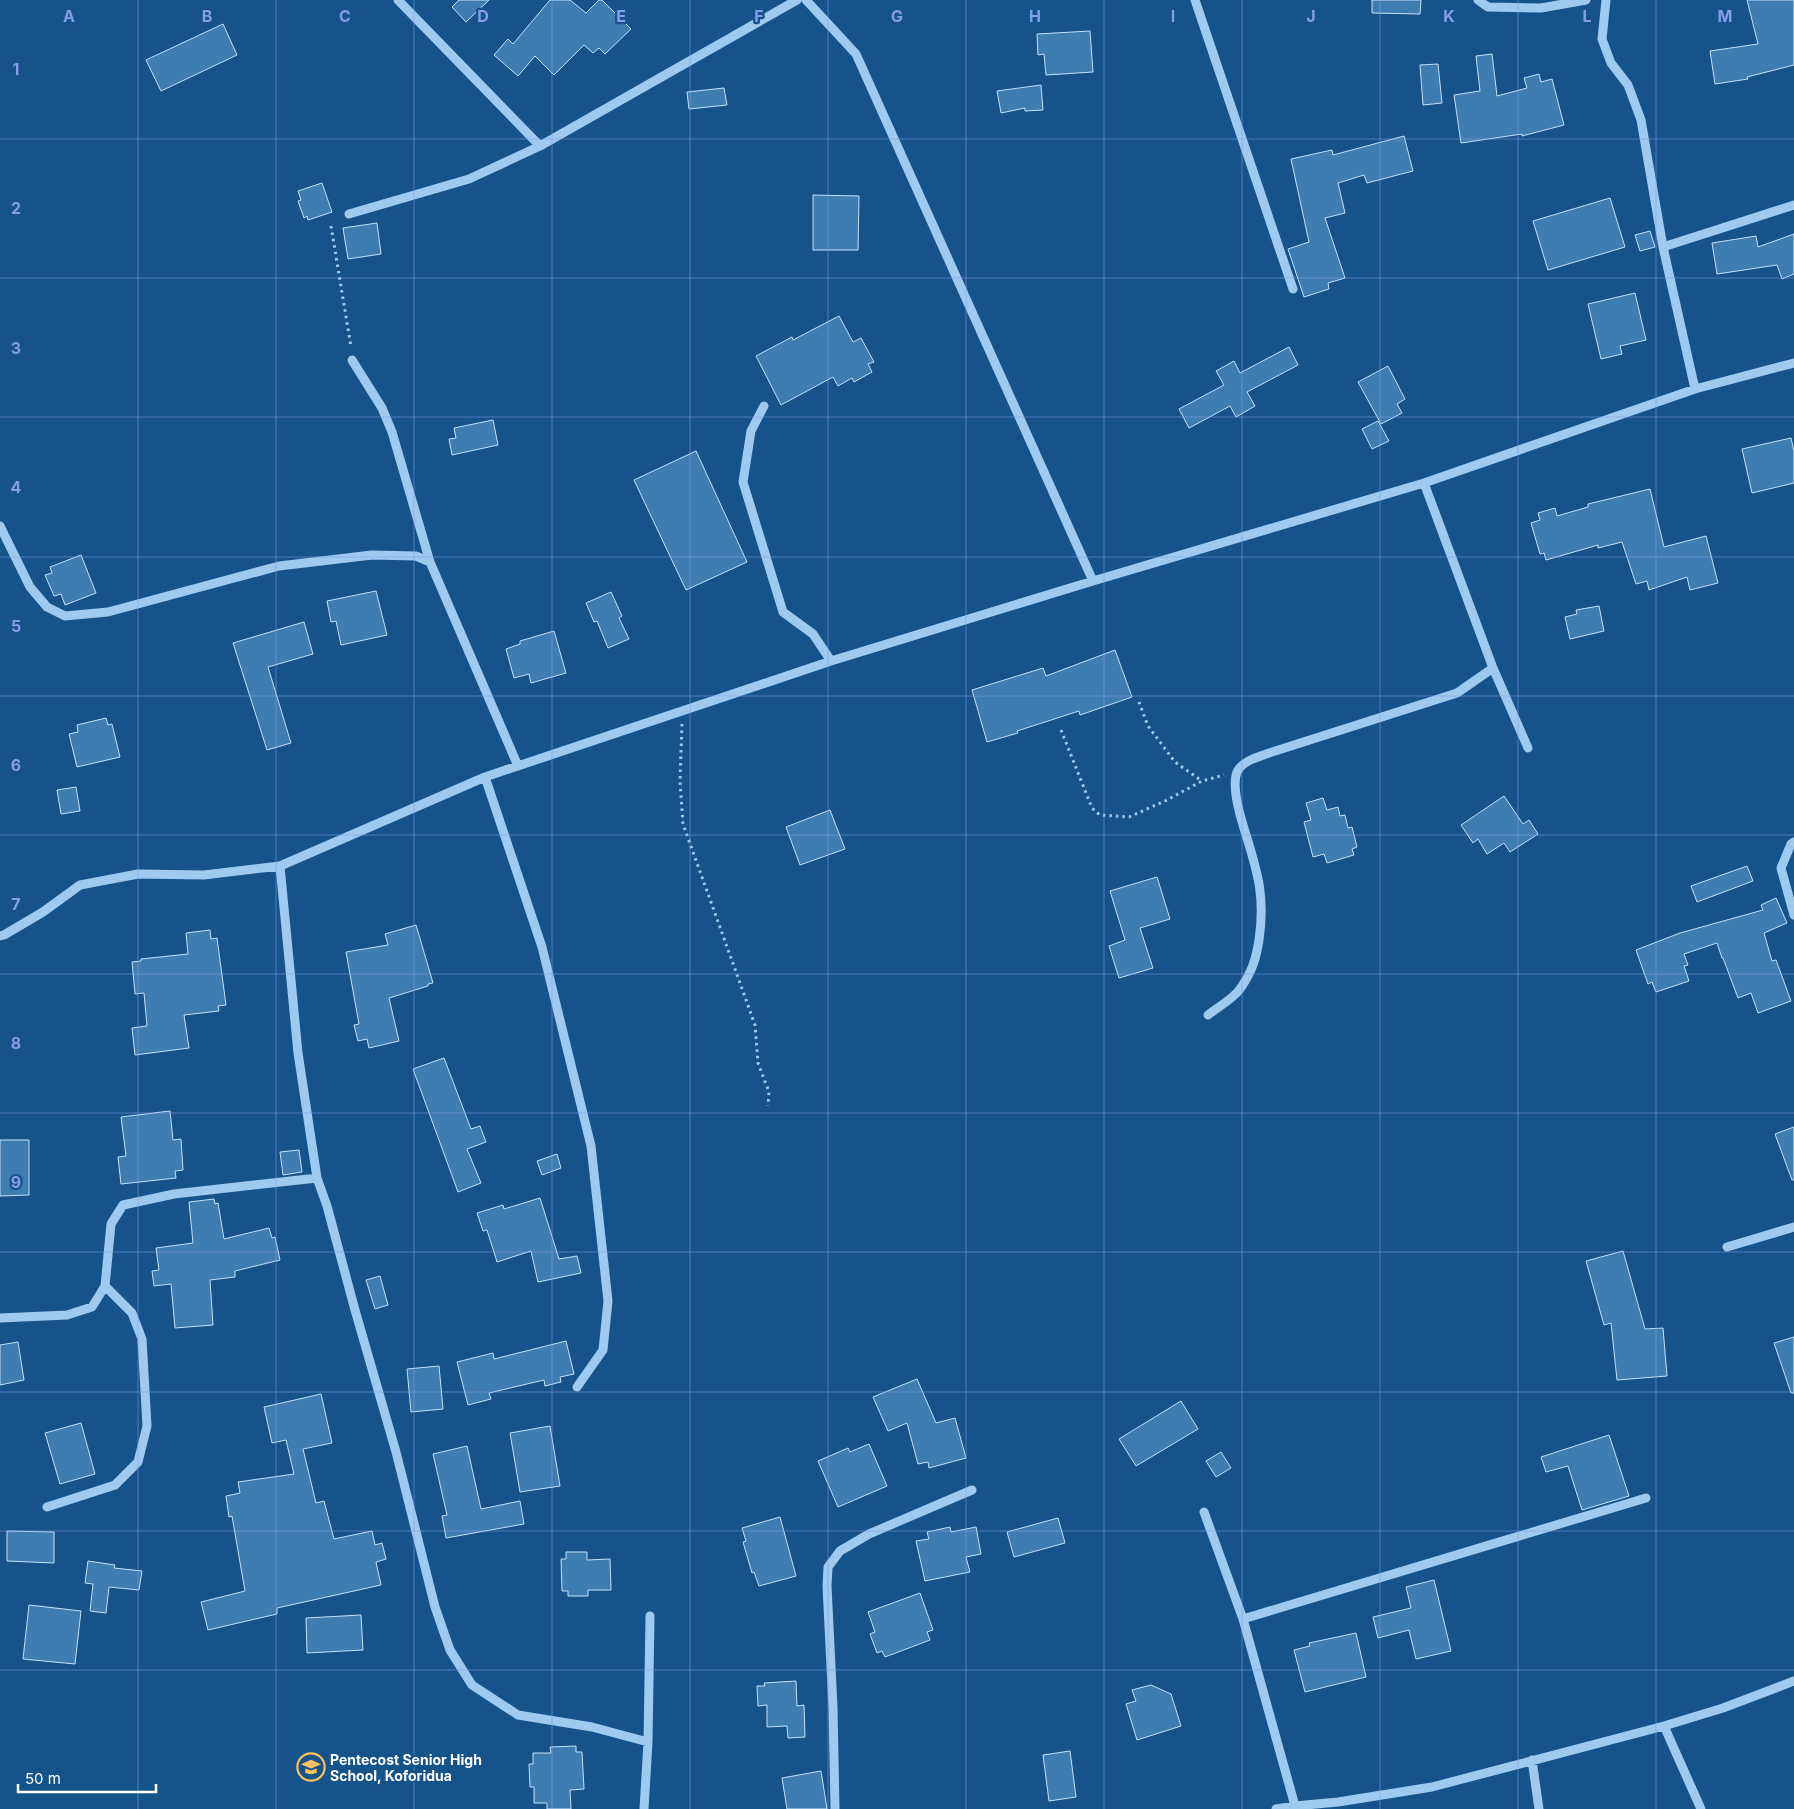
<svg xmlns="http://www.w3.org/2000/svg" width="1794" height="1809" font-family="Inter,sans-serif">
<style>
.building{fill:#3e7db2;stroke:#c4e2fb}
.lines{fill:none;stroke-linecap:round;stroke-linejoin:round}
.path{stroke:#9ecaef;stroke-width:3;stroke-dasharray:2.5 4;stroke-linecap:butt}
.minor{stroke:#9ecaef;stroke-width:9}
.grid{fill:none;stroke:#839eea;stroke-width:1;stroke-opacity:0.55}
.labels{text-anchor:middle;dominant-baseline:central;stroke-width:4.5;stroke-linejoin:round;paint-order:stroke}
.poi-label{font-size:14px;font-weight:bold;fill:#fff;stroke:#16538a;text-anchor:start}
.grid-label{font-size:16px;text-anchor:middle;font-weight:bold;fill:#839eea;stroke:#16538a;stroke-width:4.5;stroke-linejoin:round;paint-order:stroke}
</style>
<rect width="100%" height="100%" fill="#16538a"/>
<path class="building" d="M459,0H489L466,22L452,7Z
M550,0H570L586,13L599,0H602L631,29L605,54L599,48L593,53L584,45L554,75L535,56L518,76L494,55L508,39L513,44Z
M1372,0H1421L1420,14L1372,13Z
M1747,0H1794V65L1747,77L1748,79L1715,84L1710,51L1758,44Z
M223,24L237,55L161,91L146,60Z
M1090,31L1093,72L1046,75L1044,54L1038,55L1037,34Z
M1492,54L1497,96L1527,88L1524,78L1539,74L1541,82L1552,79L1564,125L1522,136V134L1461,143L1454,95L1480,91L1476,56Z
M1438,64L1442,103L1423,105L1420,65Z
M1041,85L1043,110L1025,111V108L1001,113L997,91Z
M724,88L727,105L689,109L687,92Z
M1404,136L1413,171L1367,183L1364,175L1338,183L1345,213L1325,218L1345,278L1328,283L1329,289L1304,297L1288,249L1309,242L1291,159L1332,150L1333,155Z
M322,183L332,212L308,220L307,216L304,218L298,201L301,200L298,191Z
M813,195L859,196L858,250H813Z
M1610,198L1625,247L1548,270L1533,221Z
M377,223L381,254L348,259L343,228Z
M1650,231L1655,247L1640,251L1635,235Z
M1794,234V274L1782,279L1777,265L1717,274L1712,243L1756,236L1758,247Z
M1635,293L1646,340L1620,346L1622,354L1601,359L1588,304Z
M839,316L853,342L861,338L874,362L868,364L872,372L854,382L852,378L838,386L833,377L781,405L756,356L792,337L793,340Z
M1289,347L1298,365L1247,392L1255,406L1236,417L1230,406L1189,428L1179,409L1224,385L1216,371L1234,361L1240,373Z
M1388,366L1405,399L1397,404L1402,413L1381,424L1358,382Z
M493,420L498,445L452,455L449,439L456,438L454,428Z
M1378,421L1389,441L1372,449L1362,429Z
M1791,438L1794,451V483L1752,493L1742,449Z
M696,451L747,562L686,590L634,480Z
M1650,489L1664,547L1706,536L1718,583L1690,590L1687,577L1649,590L1647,581L1636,584L1622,542L1598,548V545L1546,560L1544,553L1540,554L1531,523L1540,520L1538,513L1555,508L1557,516L1588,507V504Z
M81,555L96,593L65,605L61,594L54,596L45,575L52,573L50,567Z
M376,591L387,635L341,645L336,621L331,622L327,601Z
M611,592L622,616L619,618L629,639L608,648L597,621L594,622L586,603Z
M1599,606L1604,631L1570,639L1565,617L1577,614L1576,610Z
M304,622L313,654L268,667L291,743L267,750L233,643Z
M554,631L566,673L531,683L529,674L514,678L506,649L520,644V641Z
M1115,650L1132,697L1080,715L1079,711L1017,731L1018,733L987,742L972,690L1043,668L1046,676Z
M106,718L108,725L112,724L120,757L77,767L69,734L78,732L77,725Z
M76,787L80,811L61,814L57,790Z
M1504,796L1523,824L1529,820L1538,834L1510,852L1504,843L1487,854L1478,839L1473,843L1461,825Z
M1323,798L1327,810L1338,807L1340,816L1345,815L1348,828L1352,827L1357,847L1352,849L1354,855L1327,863L1324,854L1313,857L1304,822L1311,820L1306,803Z
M830,810L845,849L800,865L786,827Z
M1747,866L1753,881L1697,902L1691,886Z
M1157,877L1170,919L1140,928L1153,968L1119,978L1109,946L1125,940L1110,891Z
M1776,898L1787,923L1764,933L1772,961L1776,960L1791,1001L1758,1013L1751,993L1738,998L1723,958H1722L1717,943L1684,954L1688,965L1684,966L1689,981L1656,992L1652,982L1648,984L1636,950L1680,933L1763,910L1761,905Z
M416,925L433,983L428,984V986L389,998L399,1041L369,1048L367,1039L358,1041L354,1025L359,1024L346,952L388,945L385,934Z
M210,930L211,939L217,938L226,1005L218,1006L219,1011L184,1015L189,1048L135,1055L132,1028L147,1026L144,993L135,994L132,962L141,961V959L188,954L186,933Z
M444,1058L471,1129L480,1126L486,1142L467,1149L481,1183L458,1192L413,1069Z
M170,1111L173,1140L181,1139L183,1170L175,1171L176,1178L121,1184L118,1157L126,1156L121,1117Z
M1794,1127V1180H1792L1775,1134Z
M0,1140H29V1195L0,1196Z
M299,1150L302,1172L283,1175L280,1152Z
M557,1154L561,1168L542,1175L537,1161Z
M540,1198L559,1259L577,1256L581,1273L538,1282L531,1251L497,1262L487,1230L483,1231L477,1213L503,1205L504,1209Z
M214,1199L215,1204L218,1203L224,1239L269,1228L272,1238L275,1237L280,1260L235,1271V1277L210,1280L213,1325L175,1328L171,1284L154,1286L152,1271L159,1270L156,1248L193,1243L189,1202Z
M1623,1251L1645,1329L1663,1328L1667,1376L1617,1380L1611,1323L1604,1325L1586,1261Z
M380,1276L388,1305L375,1309L366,1280Z
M1794,1337V1393H1791L1774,1343Z
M566,1341L574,1374L560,1377L561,1382L545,1386L544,1380L489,1393L491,1399L468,1405L457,1362L493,1353L494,1359Z
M18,1342L24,1380L0,1385V1345Z
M439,1366L443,1409L411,1412L407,1369Z
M917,1379L936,1423L955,1418L966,1458L929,1468L928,1462L918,1464L907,1423L888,1431L873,1397Z
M321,1394L332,1443L303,1449L316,1503L324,1501L334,1539L372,1531L375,1545L382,1543L386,1559L376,1562L381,1585L277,1608V1614L208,1630L201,1602L245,1591L232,1516L229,1517L226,1496L240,1493L238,1482L294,1474L286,1440L272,1443L264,1407Z
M1181,1401L1198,1429L1136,1466L1119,1439Z
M81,1423L95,1474L60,1484L45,1433Z
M550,1426L560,1486L520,1492L510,1433Z
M1609,1435L1629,1496L1582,1510L1568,1466L1546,1472L1541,1457Z
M869,1444L887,1486L838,1507L818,1461L848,1448L850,1452Z
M467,1446L481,1509L520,1501L524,1524L446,1538L442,1516L447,1515L433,1454Z
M1221,1452L1231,1468L1216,1477L1206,1461Z
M780,1517L796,1576L759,1586L754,1572L752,1573L743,1542L746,1541L742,1528Z
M1058,1518L1065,1543L1014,1557L1007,1532Z
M950,1527L951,1532L976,1527L981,1554L966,1557L970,1572L925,1581L916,1541L929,1539L927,1532Z
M7,1531L54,1532V1563L7,1561Z
M566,1552H587V1560L610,1559L611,1590H588V1596H568V1591H562L561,1559H566Z
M88,1561L115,1565L114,1568L142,1571L139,1590L109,1587L106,1613L90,1611L93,1584L85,1583Z
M1434,1580L1451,1651L1416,1659L1409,1630L1378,1638L1373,1617L1411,1608L1406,1587Z
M920,1593L933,1630L927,1632L930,1640L885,1657L882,1651L877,1653L870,1634L875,1632L868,1612Z
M29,1605L81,1611L75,1664L23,1659Z
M361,1615L363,1650L307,1653L306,1618Z
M1356,1633L1366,1677L1305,1692L1294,1650L1310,1646L1309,1643Z
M796,1681L797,1706L804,1705L805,1737L788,1738L787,1726L767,1727V1705L758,1706L757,1686H765L764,1683Z
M1151,1685L1171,1694L1181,1726L1137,1740L1126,1704L1136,1701L1132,1690Z
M576,1746V1752H582L584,1789L570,1790L571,1809H547V1803H534V1787H530L529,1764H533V1753H551L550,1747Z
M1070,1751L1076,1797L1049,1801L1043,1755Z
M821,1771L827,1809H787L782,1778Z"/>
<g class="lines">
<path class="path" d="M331,226L351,347
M1139,702L1148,726L1175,762L1202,781
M682,724L680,782L683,824L755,1025L758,1063L769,1092L768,1106
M1061,730L1092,808L1100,815L1129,817L1165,801L1202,781L1224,775"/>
<path class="minor" d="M398,0L540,146
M806,0L856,54L1093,581
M1195,0L1293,289
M1478,0L1488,7L1541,8L1586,0
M1606,0L1602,39L1611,63L1628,85L1641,120L1663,247L1695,389
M349,214L469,179L540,146L797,0
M1663,247L1794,205
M352,360L382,408L392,432L430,562
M764,406L751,431L743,482L783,612L813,634L831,661
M1424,483L1493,668L1528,748
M0,526L30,587L47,607L65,616L108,612L279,566L372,555L416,556L430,562L518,766
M485,777L542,947L591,1146L608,1301L603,1350L577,1387
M1794,842L1791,844L1781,868L1794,915
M0,936L4,935L43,912L80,885L138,874L204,875L280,866
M1208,1015C1218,1007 1233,999 1240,989C1252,972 1256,959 1259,940C1266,893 1256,868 1243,825C1239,812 1232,785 1237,772C1242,761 1258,757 1269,753L1457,693L1493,668
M1727,1247L1794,1227
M0,1318L67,1315L92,1307L105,1286L111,1224L123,1205L174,1194L317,1178
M47,1507L115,1485L138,1462L147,1426L142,1339L132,1313L105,1286
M1204,1512L1243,1619L1295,1806
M1243,1619L1646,1498
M1664,1726L1701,1809
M648,1742L592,1727L518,1715L472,1685L450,1650L435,1607L396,1452L355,1310L327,1206L317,1178L298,1053L280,866L485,777L831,661L1093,581L1424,483L1695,389L1794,363
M1532,1760L1539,1809
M644,1809L648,1742L650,1616
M835,1809L833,1707L827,1586L828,1567L840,1551L869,1534L972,1490
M1276,1809L1295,1806L1338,1802L1432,1787L1664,1726L1723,1708L1794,1681"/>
</g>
<path class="grid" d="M138,0V1809M276,0V1809M414,0V1809M552,0V1809M690,0V1809M828,0V1809M966,0V1809M1104,0V1809M1242,0V1809M1380,0V1809M1518,0V1809M1656,0V1809M0,139H1794M0,278H1794M0,417H1794M0,557H1794M0,696H1794M0,835H1794M0,974H1794M0,1113H1794M0,1252H1794M0,1392H1794M0,1531H1794M0,1670H1794"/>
<defs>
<g id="school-ring" transform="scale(1.4375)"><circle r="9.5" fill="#16538a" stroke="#ffc15b" stroke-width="1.5"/><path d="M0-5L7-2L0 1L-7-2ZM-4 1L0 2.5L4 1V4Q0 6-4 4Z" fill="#ffc15b"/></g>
</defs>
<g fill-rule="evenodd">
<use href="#school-ring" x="311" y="1767"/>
</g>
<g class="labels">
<g class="poi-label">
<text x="330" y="1759">Pentecost Senior High<tspan x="330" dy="16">School, Koforidua</tspan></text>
</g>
</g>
<g class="grid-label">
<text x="69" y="22">A</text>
<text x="207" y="22">B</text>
<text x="345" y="22">C</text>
<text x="483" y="22">D</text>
<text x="621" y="22">E</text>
<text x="759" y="22">F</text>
<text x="897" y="22">G</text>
<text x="1035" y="22">H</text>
<text x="1173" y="22">I</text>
<text x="1311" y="22">J</text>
<text x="1449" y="22">K</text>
<text x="1587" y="22">L</text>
<text x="1725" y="22">M</text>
<text x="16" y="75">1</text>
<text x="16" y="214">2</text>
<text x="16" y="354">3</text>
<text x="16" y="493">4</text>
<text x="16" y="632">5</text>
<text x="16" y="771">6</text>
<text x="16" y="910">7</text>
<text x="16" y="1049">8</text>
<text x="16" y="1188">9</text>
</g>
<path d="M18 1784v8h138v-8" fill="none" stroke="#ffffff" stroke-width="2.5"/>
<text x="25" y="1784" font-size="15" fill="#ffffff" stroke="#16538a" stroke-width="4" paint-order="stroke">50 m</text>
</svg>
